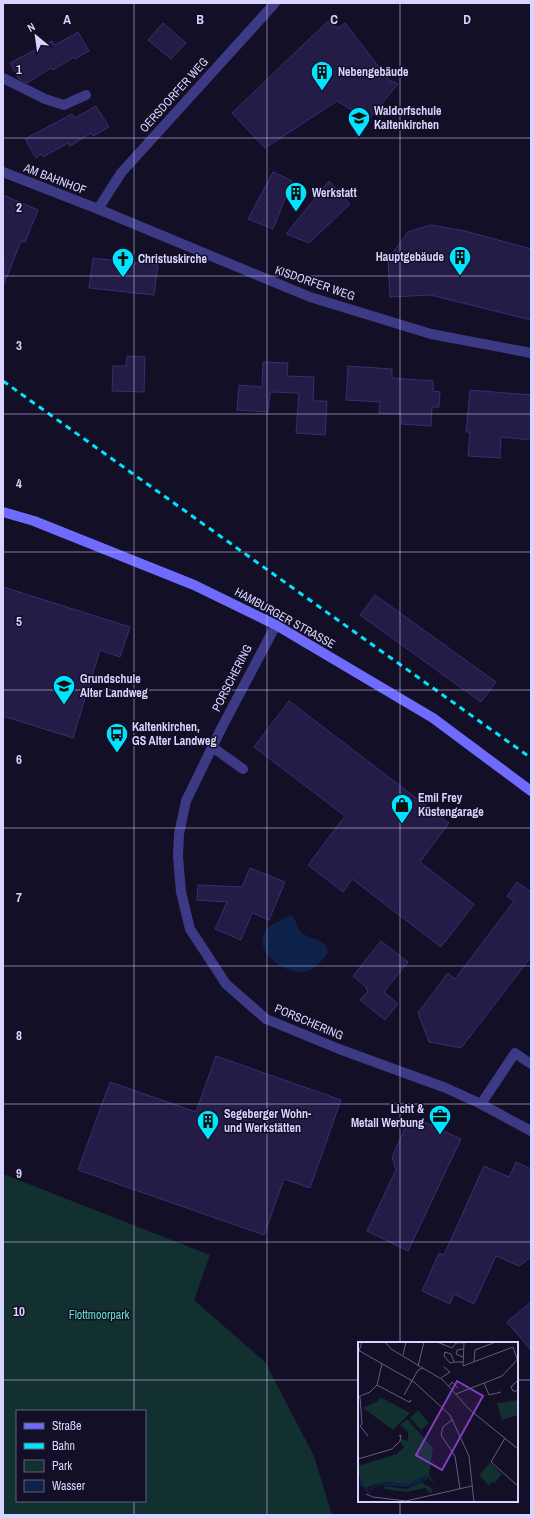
<svg xmlns="http://www.w3.org/2000/svg" width="534" height="1518" font-family="'Archivo Narrow',sans-serif">
<style>
.green{fill:#12302f;fill-rule:evenodd}
.water{fill:#0c2248}
.building{fill:#241b47;stroke:#3b2d73}
.lines{fill:none;stroke-linecap:round;stroke-linejoin:round}
.service{stroke:#3d3a85;stroke-width:10}
.minor{stroke:#3d3a85;stroke-width:10}
.tertiary{stroke:#3d3a85;stroke-width:10}
.secondary{stroke:#6f6bff;stroke-width:10}
.rail{stroke:#00e5ff;stroke-width:3;stroke-dasharray:6 5;stroke-linecap:butt}
.grid{fill:none;stroke:#d9d4ff;stroke-width:1;stroke-opacity:0.55}
.labels{text-anchor:middle;dominant-baseline:central;stroke-width:3;stroke-linejoin:round;paint-order:stroke}
.poi-label{font-size:12px;font-weight:bold;fill:#d9d4ff;stroke:#130f26;text-anchor:start}
.street-label{font-size:12px;fill:#d9d4ff;stroke:#130f26}
.park-label{font-size:12px;fill:#5fe0c0;stroke:#130f26}
.inset-river{fill:none;stroke:#0c2248;stroke-width:2}
.inset-road{fill:none;stroke:#625e7d;stroke-width:1}
.view{fill:#843dc5;fill-opacity:0.15;stroke:#843dc5;stroke-width:2}
.inset-edge{fill:none;stroke:#d9d4ff;stroke-width:2}
.grid-label{font-size:13px;text-anchor:middle;font-weight:bold;fill:#d9d4ff;stroke:#130f26;stroke-width:3;stroke-linejoin:round;paint-order:stroke}
</style>
<rect width="100%" height="100%" fill="#130f26"/>
<path class="green" d="M3,1174L210,1255L194,1300L265,1362L314,1456L332,1515H3ZM17,1411H145V1501H17Z"/>
<path class="water" d="M291,915C297,919 296,929 302,933C313,941 326,937 328,953C323,959 318,966 311,970C290,979 252,954 265,931C269,924 284,919 291,915Z"/>
<path class="building" d="M328,21L338,28L345,23L389,80L398,84L368,120L337,101L265,148L232,113Z
M163,23L186,43L171,59L148,40Z
M78,32L89,51L75,59L74,57L53,70L51,68L27,83L19,79L10,63L52,41L55,45Z
M96,106L109,127L93,136L91,133L70,146L68,143L43,157L41,154L36,158L25,139L72,114L75,118Z
M273,172L292,181L273,229L248,219Z
M329,181L350,204L309,243L286,234Z
M3,195L38,210L25,242L21,241L4,284Z
M431,225L465,231L531,249V320L430,295L390,297L388,259L408,232Z
M93,258L158,265L154,295L89,288Z
M127,356L145,357L144,392L112,391L113,366H126Z
M263,362L288,363L287,376L314,377L313,401H327L325,435L296,433L299,393L270,392L268,412L237,410L239,385L262,387Z
M348,366L392,369V378L433,381V391L440,392L439,407H432L431,426L401,424L402,414L379,413L380,402L346,400Z
M470,390L531,395V440L501,437L500,458L468,456L470,432H466Z
M3,587L130,627L120,657L100,650L73,738L3,716Z
M375,595L496,682L481,702L360,615Z
M289,701L449,823L420,862L474,904L441,947L352,879L343,892L308,865L345,816L254,747Z
M250,868L285,882L269,920L252,913L241,940L215,929L227,902L197,900L198,885L242,887Z
M517,882L531,892V957L461,1048L429,1042L418,1013L448,973L455,979L514,901L507,896Z
M381,941L408,962L384,992L398,1004L385,1020L360,1000L368,991L366,989L367,988L353,976Z
M216,1056L341,1100L310,1188L284,1179L264,1235L78,1170L110,1082L196,1112Z
M420,1120L461,1139L408,1251L367,1231L396,1170L392,1157L407,1124Z
M516,1162L531,1169V1257L519,1266L496,1256L474,1304L454,1294L450,1304L422,1291L439,1253L444,1255L484,1166L509,1177Z
M531,1302V1350L507,1322Z"/>
<g class="lines">
<path class="service" d="M212,747L243,769
M481,1104L515,1053L531,1064"/>
<path class="minor" d="M3,78L45,99L64,105L86,95
M276,625L222,727L186,801L179,834L178,857L181,892L190,929L226,984L266,1019L339,1049L446,1088L481,1104L531,1131"/>
<path class="tertiary" d="M3,172L98,209L310,297L431,334L531,353
M98,209L121,173L275,3"/>
<path class="secondary" d="M3,512L34,521L194,585L276,625L433,718L531,791"/>
<path class="rail" d="M3,381L531,758"/>
</g>
<path class="grid" d="M134,3V1411M267,3V1515M400,3V1343M3,138H531M3,276H531M3,414H531M3,552H531M3,690H531M3,828H531M3,966H531M3,1104H531M3,1242H531M3,1380H359M517,1380H531M134,1501V1515M400,1501V1515"/>
<defs>
<g id="building-pin" transform="scale(1.15)"><path d="M0 17L-7.5 6A9.5 9.5 0 1 1 7.5 6Z" fill="#00e5ff" stroke="#130f26"/><path d="M-4-6H4V6H1V3H-1V6H-4ZM-2.5-4.3h1.7v1.8h-1.7ZM.8-4.3h1.7v1.8H.8ZM-2.5-1h1.7V.8h-1.7ZM.8-1h1.7V.8H.8Z" fill="#111"/></g>
<g id="school-pin" transform="scale(1.15)"><path d="M0 17L-7.5 6A9.5 9.5 0 1 1 7.5 6Z" fill="#00e5ff" stroke="#130f26"/><path d="M0-5L7-2L0 1L-7-2ZM-4 1L0 2.5L4 1V4Q0 6-4 4Z" fill="#111"/></g>
<g id="church-pin" transform="scale(1.15)"><path d="M0 17L-7.5 6A9.5 9.5 0 1 1 7.5 6Z" fill="#00e5ff" stroke="#130f26"/><path d="M-1.2-6h2.4v3.5h3.3v2.4h-3.3V6h-2.4V-.1h-3.3v-2.4h3.3Z" fill="#111"/></g>
<g id="bus-pin" transform="scale(1.15)"><path d="M0 17L-7.5 6A9.5 9.5 0 1 1 7.5 6Z" fill="#00e5ff" stroke="#130f26"/><path d="M-5-6H5V4H4V6H2V4H-2V6H-4V4H-5ZM-3.5-4V0h7V-4ZM-3.5 1.2v1.5H-2V1.2ZM2 1.2v1.5H3.5V1.2Z" fill="#111"/></g>
<g id="shop-pin" transform="scale(1.15)"><path d="M0 17L-7.5 6A9.5 9.5 0 1 1 7.5 6Z" fill="#00e5ff" stroke="#130f26"/><path d="M-5-2.5h2.3a2.7 3.5 0 0 1 5.4 0H5L5.5 6h-11ZM-1.5-2.5h3a1.5 2.3 0 0 0-3 0Z" fill="#111"/></g>
<g id="office-pin" transform="scale(1.15)"><path d="M0 17L-7.5 6A9.5 9.5 0 1 1 7.5 6Z" fill="#00e5ff" stroke="#130f26"/><path d="M-6-3h4V-5.5h4V-3h4V5H-6ZM-1-4.5V-3h2v-1.5ZM-6 0V1H6V0Z" fill="#111"/></g>
</defs>
<g fill-rule="evenodd">
<use href="#building-pin" x="322" y="72"/>
<use href="#school-pin" x="359" y="118"/>
<use href="#building-pin" x="296" y="193"/>
<use href="#building-pin" x="460" y="257"/>
<use href="#church-pin" x="123" y="259"/>
<use href="#school-pin" x="64" y="686"/>
<use href="#bus-pin" x="117" y="734"/>
<use href="#shop-pin" x="402" y="805"/>
<use href="#office-pin" x="440" y="1116"/>
<use href="#building-pin" x="208" y="1121"/>
</g>
<g class="labels">
<g class="poi-label">
<text x="338" y="72">Nebengebäude</text>
<text x="374" y="111">Waldorfschule<tspan x="374" dy="14">Kaltenkirchen</tspan></text>
<text x="312" y="193">Werkstatt</text>
<text x="444" y="257" text-anchor="end">Hauptgebäude</text>
<text x="138" y="259">Christuskirche</text>
<text x="80" y="679">Grundschule<tspan x="80" dy="14">Alter Landweg</tspan></text>
<text x="132" y="727">Kaltenkirchen,<tspan x="132" dy="14">GS Alter Landweg</tspan></text>
<text x="418" y="798">Emil Frey<tspan x="418" dy="14">Küstengarage</tspan></text>
<text x="424" y="1109" text-anchor="end">Licht &amp;<tspan x="424" dy="14">Metall Werbung</tspan></text>
<text x="224" y="1114">Segeberger Wohn-<tspan x="224" dy="14">und Werkstätten</tspan></text>
</g>
<g class="street-label">
<text transform="translate(174 95) rotate(-48)">OERSDORFER WEG</text>
<text transform="translate(55 179) rotate(21)">AM BAHNHOF</text>
<text transform="translate(315 283) rotate(19)">KISDORFER WEG</text>
<text transform="translate(285 618) rotate(29)">HAMBURGER STRASSE</text>
<text transform="translate(232 678) rotate(-63)">PORSCHERING</text>
<text transform="translate(309 1022) rotate(23)">PORSCHERING</text>
</g>
<g class="park-label">
<text x="99" y="1315">Flottmoorpark</text>
</g>
</g>
<g transform="translate(358 1342)">
<rect width="160" height="160" fill="#130f26"/>
<path d="M22,55L52,71L35,88L5,66L20,59ZM160,58V73L144,78L139,61ZM60,68L71,81L63,88L52,76ZM49,77L75,106L71,133L77,143L68,133L51,142L26,140L7,146L3,144L0,124L39,112L46,105L42,100L43,97L50,99V90L42,83ZM132,121L144,132L137,141L133,140L131,144L121,133ZM63,140L75,147L73,152L67,146L49,150L26,147V144L48,147Z" fill="#12302f"/>
<path d="M68,133L70,137L49,145L21,143L13,148L10,147L26,140L51,142Z" fill="#0c2248"/>
<path class="inset-river" d="M2,139L12,152"/>
<path class="inset-road" d="M27,0L33,7L85,38L111,67L160,107M79,0L94,6L98,1L121,0M106,0L105,24L155,5L160,20M0,8L56,40L92,73L111,114L116,160M0,12L4,0M45,13L48,0M105,15L98,12L99,8L105,7M96,20L92,21L86,14L87,10L93,12L96,20H105M116,20L117,8L138,0M60,24L66,0M83,36L92,30L86,25M160,38L153,45L155,49H160M126,41L131,53L143,50M19,43L51,60L53,58L52,60H51M91,44L94,40L100,46M98,52L144,34L160,17M46,53L60,28L65,26M0,55L12,50L19,43L24,22M2,55L4,82L2,84L10,94M94,78L85,85L83,93L97,114L102,147M147,96L133,120L160,144M0,117L34,107L42,99L43,93L41,94M8,152L15,155L48,159L114,144"/>
<path class="view" d="M99,39L125,54L84,128L58,113Z"/>
<rect width="160" height="160" class="inset-edge"/>
</g>
<g class="grid-label">
<text x="67" y="24">A</text>
<text x="200" y="24">B</text>
<text x="334" y="24">C</text>
<text x="467" y="24">D</text>
<text x="19" y="74">1</text>
<text x="19" y="212">2</text>
<text x="19" y="350">3</text>
<text x="19" y="488">4</text>
<text x="19" y="626">5</text>
<text x="19" y="764">6</text>
<text x="19" y="902">7</text>
<text x="19" y="1040">8</text>
<text x="19" y="1178">9</text>
<text x="19" y="1316">10</text>
</g>
<rect width="534" height="1518" fill="none" stroke="#d9d4ff" stroke-width="8"/>
<rect x="16" y="1410" width="130" height="92" fill="#130f26" stroke="#625e7d"/>
<rect x="24" y="1423" width="20" height="6" fill="#6f6bff" stroke="#625e7d"/>
<text x="52" y="1430" font-size="12" fill="#d9d4ff">Straße</text>
<rect x="24" y="1443" width="20" height="6" fill="#00e5ff" stroke="#625e7d"/>
<text x="52" y="1450" font-size="12" fill="#d9d4ff">Bahn</text>
<rect x="24" y="1460" width="20" height="12" fill="#12302f" stroke="#625e7d"/>
<text x="52" y="1470" font-size="12" fill="#d9d4ff">Park</text>
<rect x="24" y="1480" width="20" height="12" fill="#0c2248" stroke="#625e7d"/>
<text x="52" y="1490" font-size="12" fill="#d9d4ff">Wasser</text>
<g transform="translate(36 36) rotate(331)" stroke="#130f26" stroke-width="3" paint-order="stroke">
<path d="M0-3L7 15L0 10L-7 15Z" fill="#d9d4ff"/>
<text y="-6" font-size="11" font-weight="bold" text-anchor="middle" fill="#d9d4ff">N</text>
</g>
</svg>
